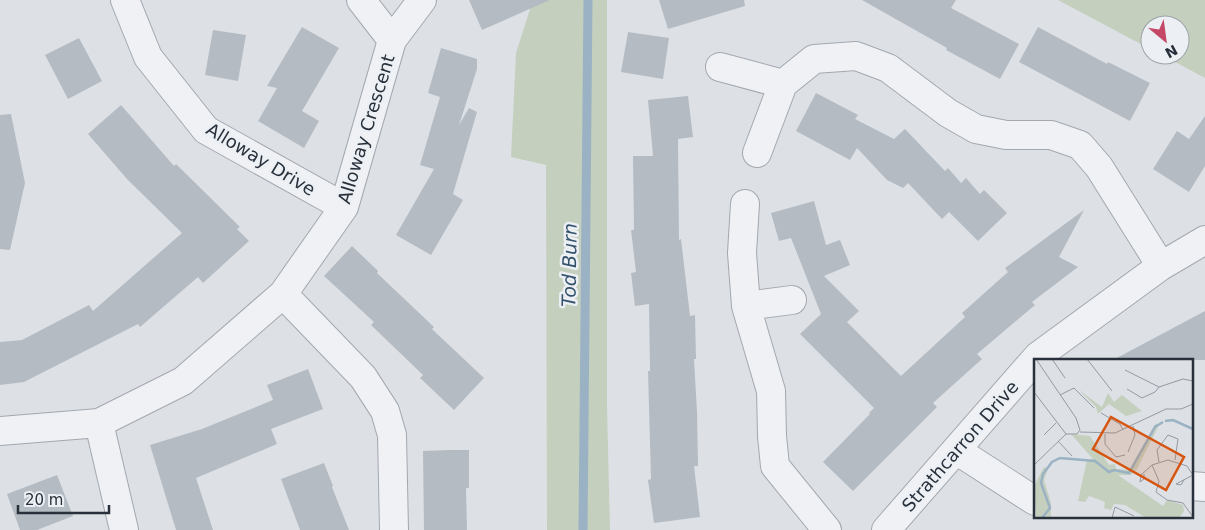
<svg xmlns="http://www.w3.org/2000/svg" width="1205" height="530" font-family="'DejaVu Sans',sans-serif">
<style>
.green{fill:#c4cfbe}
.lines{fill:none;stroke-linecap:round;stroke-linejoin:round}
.stream{stroke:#9ab2c4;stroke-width:9}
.building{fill:#b4bbc2}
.street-casing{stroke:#a3a8af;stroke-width:30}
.street{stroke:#eff1f4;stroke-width:28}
.labels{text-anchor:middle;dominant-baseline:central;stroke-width:5;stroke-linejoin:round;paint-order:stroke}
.street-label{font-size:18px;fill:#27303b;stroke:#ecf0f4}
.water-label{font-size:19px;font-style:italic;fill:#34526c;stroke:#ecf0f4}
.inset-river{fill:none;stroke:#9ab2c4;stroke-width:2.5}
.inset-road{fill:none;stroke:#949aa2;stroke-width:1}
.view{fill:#d55511;fill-opacity:0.15;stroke:#d55511;stroke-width:2.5}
.inset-edge{fill:none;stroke:#27303b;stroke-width:2.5}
</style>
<rect width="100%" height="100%" fill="#dde1e6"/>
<path class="green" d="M533,0H607V406L610,530H547L546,165L511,157L516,53Z
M1058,0H1205V78L1162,55H1180V25H1150V49Z"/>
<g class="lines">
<path class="stream" d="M583,530L588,0"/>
</g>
<path class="building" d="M469,0H550L482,30Z
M659,0H744L745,6L668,29Z
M862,0H956L951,8L1019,44L1000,79L946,50L947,48Z
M302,27L339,48L302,111L319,121L304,148L258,121L277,88L267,86Z
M1038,27L1107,64L1108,62L1150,83L1130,121L1019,62Z
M213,30L246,35L238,81L205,75Z
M628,32L669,38L663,79L621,72Z
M79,38L102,81L68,99L45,55Z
M441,48L477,59V69L459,125L469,108L477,112L453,194L463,200L431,255L396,235L434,169L420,165L440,97L428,93Z
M816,93L858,115L855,119L894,139L905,129L945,171L948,168L961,183L966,178L980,194L984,190L1007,213L978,241L949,212L942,219L908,183L903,188L887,180L857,148L850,160L796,131Z
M688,96L693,137L678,139L679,240L681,239L690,316L695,315L696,359H694L697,412L698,466H694L700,517L654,523L648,480L651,479L648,371H650L649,304L635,306L631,273L636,272L631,230H634L633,156H653L648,100Z
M121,105L174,166L176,164L240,227L237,229L249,241L203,283L198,277L140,327L138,324L24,382L0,385V342L22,340L89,305L93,311L182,233L127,179L88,134Z
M11,114L25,183L10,250L0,249V115Z
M1205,116V166L1189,192L1153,169L1177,131L1189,139Z
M814,201L826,245L840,240L850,265L824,276L859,311L847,322L901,376L965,317L962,313L1008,272L1005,268L1084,210L1059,257L1078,267L1032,302L1035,305L977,354L982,359L933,403L937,407L853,491L823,462L870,414L869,413L874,408L800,334L821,314L791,238L779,241L771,213Z
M352,246L378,271L377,273L434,327L432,329L484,378L454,410L420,378L423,375L371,325L374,322L324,276Z
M1205,311V360H1113Z
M308,369L323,409L271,429L277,444L196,478L213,530H176L150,445L202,429L273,400L267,385Z
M449,450H469V488H466L467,530H424L423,451Z
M324,463L333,486L332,487L349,530H300L281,479Z
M57,475L73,516L37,530H20L7,494Z"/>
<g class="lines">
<g class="street-casing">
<path id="street" d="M125,0L148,57L206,130L344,207
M361,0L392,40
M720,67L783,84
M757,153L783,84L814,59L856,56L888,68L948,113L976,129L1006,135H1051L1080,145L1099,167L1161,266
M745,204L742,253L746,306L771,391L772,436L775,466L827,530
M283,294L363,377L385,411L392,435L394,530
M746,306L792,300
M99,423L124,530
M0,431L99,423L183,381L283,294L344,207L392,40L422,0
M956,450L1035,501
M1191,486L1205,487
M886,530L1038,356L1161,266L1205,240"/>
</g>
<use href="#street" class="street"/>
</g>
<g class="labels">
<g class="street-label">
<text transform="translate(366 129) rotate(-73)">Alloway Crescent</text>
<text transform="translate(261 159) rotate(31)">Alloway Drive</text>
<text transform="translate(960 446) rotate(-49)">Strathcarron Drive</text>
</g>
<g class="water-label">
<text transform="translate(569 265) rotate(-89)">Tod Burn</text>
</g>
</g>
<g transform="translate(1034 359)">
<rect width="159" height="159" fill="#dde1e6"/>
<path d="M45,31L68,48L74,34L80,43L88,36L108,52L92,57L75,45L64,55L62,48ZM122,64L124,68L103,110L97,116H84L129,147L133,141L149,146L150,152L145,159H112L91,146L80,145L77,151L70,149L71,143L55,137L51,143L44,142L53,101L59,100L37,75L56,77L75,106L81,105L82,110L95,111ZM10,108L14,110L10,121L17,144V159H2L0,127Z" fill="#c4cfbe"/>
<path class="inset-river" d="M131,62L139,61L159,70M8,159L16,149L7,124L9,115L18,103L26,99L61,102L75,113L80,111L95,114L121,68L129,63"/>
<path class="inset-road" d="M18,0L31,19M53,0L78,32M91,11L125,28L149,20L159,22M93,30L108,39L121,33L125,28M0,33L32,75M26,36L40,29L60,49M67,54L86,65L89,71M46,73L81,74L132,50H147L159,45M71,75V85L82,98L91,96M10,76L22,64M24,82L38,97M94,93L101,76L99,67M125,103L123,91L134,76L144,80L141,101M0,106L32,75H43L46,71L42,59L2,0M118,106L125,122L122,133L133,141L149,144L159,158M110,115V120L106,123L107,116L118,106L134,101L153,107L159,116M150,121L147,126L142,125L159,116M78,159L81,148L100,157"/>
<path class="view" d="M77,58L150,98L132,131L59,90Z"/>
<rect width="159" height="159" class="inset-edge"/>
</g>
<g transform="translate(1165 40) rotate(151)"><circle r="24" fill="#ecf0f4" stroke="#9da3aa"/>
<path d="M0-4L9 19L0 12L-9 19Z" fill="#c44866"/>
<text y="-8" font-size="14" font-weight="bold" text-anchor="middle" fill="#27303b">N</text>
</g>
<path d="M18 505v8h91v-8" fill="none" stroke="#27303b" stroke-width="2.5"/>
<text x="25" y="505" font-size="15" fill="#27303b" stroke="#ecf0f4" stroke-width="4" paint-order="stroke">20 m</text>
</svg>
